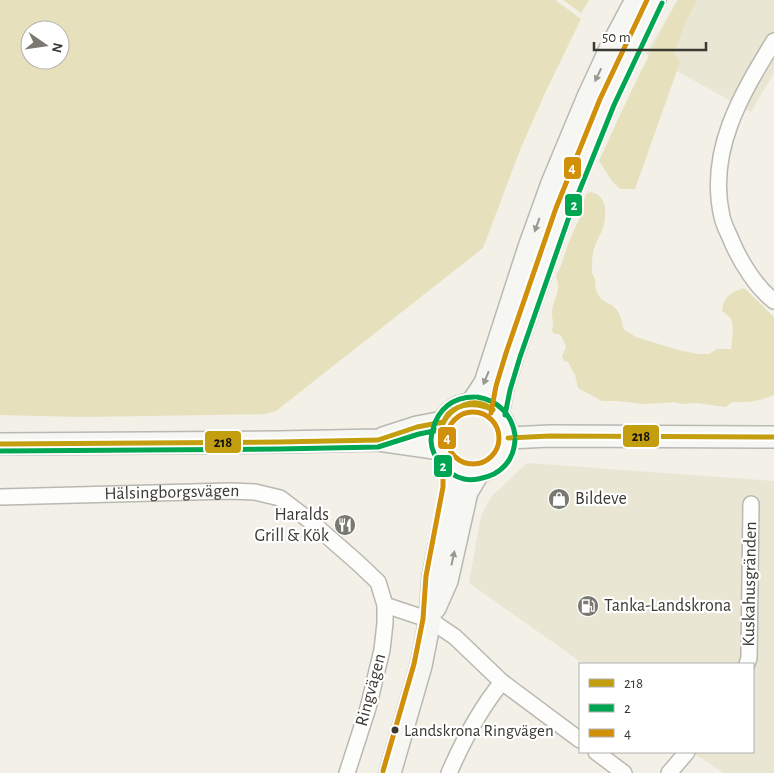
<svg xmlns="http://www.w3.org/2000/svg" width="774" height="773" font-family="'Alegreya Sans',sans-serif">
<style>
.built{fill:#e9e6d4}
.green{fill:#e7e0bc;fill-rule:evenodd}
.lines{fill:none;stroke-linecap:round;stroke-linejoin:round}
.street-casing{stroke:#b9b8b1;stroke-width:18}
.secondary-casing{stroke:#b9b8b1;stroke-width:24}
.street{stroke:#fdfdfb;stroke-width:15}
.secondary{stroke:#f6f6f2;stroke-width:21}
.bus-1-casing{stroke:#fff;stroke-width:9}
.bus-2-casing{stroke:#fff;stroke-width:9}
.bus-3-casing{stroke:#fff;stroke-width:9}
.bus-1{stroke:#c39e0f;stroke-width:5}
.bus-2{stroke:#00a651;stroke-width:5}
.bus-3{stroke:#d1900a;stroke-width:5}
.oneway{fill:#989892}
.bus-dot{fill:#3a3932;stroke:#fff;stroke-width:2}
.labels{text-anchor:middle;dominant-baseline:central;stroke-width:4.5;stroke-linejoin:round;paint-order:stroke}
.bus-label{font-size:17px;fill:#3a3932;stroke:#fff;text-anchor:start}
.street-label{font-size:18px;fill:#3a3932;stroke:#fff}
.poi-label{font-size:18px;fill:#3a3932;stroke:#fff;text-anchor:start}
.line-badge{stroke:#fff;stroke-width:2}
.badge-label{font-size:14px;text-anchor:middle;font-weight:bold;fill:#fff}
.pale-badge-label{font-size:14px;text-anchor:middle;font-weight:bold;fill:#111}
</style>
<rect width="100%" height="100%" fill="#f2f0e7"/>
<path class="built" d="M677,0H774V73L751,112L646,54Z
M527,463L774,481V773H724L692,752H753V664H583L564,650L469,583L481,516L491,497Z"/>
<path class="green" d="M0,0H555L581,19L545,93L520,150L483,248L276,411L265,414L81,417L0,415ZM30,30H60V60H30Z
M563,0H589L581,13Z
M678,0H697L686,21L674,54L680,62L635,189H620L612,181L599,161C624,106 649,53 678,0Z
M591,192C607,195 607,214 603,227C601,235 596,241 594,249C592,255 592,262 592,268C591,272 593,275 595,279C596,284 595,290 598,294C601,302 611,303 616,309C621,315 622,323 624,330L636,337L678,350L698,354H709L717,349H731C732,343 734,324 731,319C729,315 725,314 722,311C724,295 731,293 744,288L774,317V395C760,401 747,403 732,402L726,407L696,403L682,404L675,402L644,404L618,401H602L578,388L575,375L568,362L564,361L562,357L566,347L562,337L559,334H554L552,331C552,328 553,326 553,323C553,318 551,316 552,310C554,299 562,289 556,277L557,273L561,266L568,244L580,217L584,201L586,194Z"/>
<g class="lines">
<g class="street-casing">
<g id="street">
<path d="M774,41C741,95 707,151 722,217C724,226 729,234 732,242C741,263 757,288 774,301"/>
<path id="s1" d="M0,497L230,491L255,492L280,498L309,520L358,563L378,582L385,605V623L382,650L368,708L347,773"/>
<path d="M385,605L430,620L455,637L502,682L580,740"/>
<path d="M747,664L749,658L751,504"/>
<path d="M596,752L624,773"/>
<path d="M449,773C463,741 480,709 502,682"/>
<path d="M669,773L687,752"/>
</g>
</g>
<g class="secondary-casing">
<path id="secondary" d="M439 438a34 34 0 1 1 68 0a34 34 0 1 1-68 0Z
M471,404L485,383L529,247L552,183L587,99L611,47L636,0
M498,414L503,388L513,355L563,211L607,102L655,0
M383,438L417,427L443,422
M508,438L550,436L774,437
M0,444L279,442L378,440L441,449
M435,608L447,581L467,492L479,472
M390,773L421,666L430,620L433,577L451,488L450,463"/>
</g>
<use href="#street" class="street"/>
<use href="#secondary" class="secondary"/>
<g class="bus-1-casing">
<path id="bus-1" d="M442,425C451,406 475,395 493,410
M442,425C444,421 446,417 448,414C460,402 479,403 493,410
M508,438L550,436L774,437
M0,444L279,442L378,440L417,427L443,422"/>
</g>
<g class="bus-2-casing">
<path id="bus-2" d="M474,397C453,397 438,409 433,429C432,433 431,437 431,441C432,458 447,475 464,479C473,481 486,478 494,474C507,467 514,455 515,440
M477,397C498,400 512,415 515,435
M505,415L510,390L520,357L570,214L614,105L662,3
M0,451L279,449L378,447L419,434L444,429"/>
</g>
<g class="bus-3-casing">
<path id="bus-3" d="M447 438a26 26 0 1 1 52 0a26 26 0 1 1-52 0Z
M491,413L496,386L506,353L556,208L600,99L647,0
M383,771L414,664L423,619L426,576L443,487V463"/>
</g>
<use href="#bus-1" class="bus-1"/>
<use href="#bus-2" class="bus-2"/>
<use href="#bus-3" class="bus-3"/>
</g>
<defs><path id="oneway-solid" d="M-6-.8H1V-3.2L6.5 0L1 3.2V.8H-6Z" transform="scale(1.25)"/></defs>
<g class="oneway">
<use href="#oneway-solid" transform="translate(598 75) rotate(115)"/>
<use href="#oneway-solid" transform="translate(537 225) rotate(110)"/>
<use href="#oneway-solid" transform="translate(486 378) rotate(112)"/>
<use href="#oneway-solid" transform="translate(453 558) rotate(-78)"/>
</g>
<defs>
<g id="shop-disc" transform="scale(1.125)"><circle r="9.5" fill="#7a7971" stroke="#fff"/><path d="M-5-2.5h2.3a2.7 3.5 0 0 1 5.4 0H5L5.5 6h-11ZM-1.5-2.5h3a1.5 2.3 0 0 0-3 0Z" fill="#fff"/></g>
<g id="restaurant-disc" transform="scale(1.125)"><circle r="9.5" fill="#7a7971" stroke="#fff"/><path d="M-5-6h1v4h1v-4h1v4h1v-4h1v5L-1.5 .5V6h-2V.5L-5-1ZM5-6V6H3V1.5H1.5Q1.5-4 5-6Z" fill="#fff"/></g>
<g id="fuel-disc" transform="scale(1.125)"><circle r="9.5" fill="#7a7971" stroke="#fff"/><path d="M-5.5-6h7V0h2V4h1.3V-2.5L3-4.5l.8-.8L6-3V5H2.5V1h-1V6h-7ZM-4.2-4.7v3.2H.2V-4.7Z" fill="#fff"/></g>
</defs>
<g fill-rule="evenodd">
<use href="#shop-disc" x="559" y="499"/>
<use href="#restaurant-disc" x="345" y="525"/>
<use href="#fuel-disc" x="588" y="606"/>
</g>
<circle class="bus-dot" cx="395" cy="730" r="4.5"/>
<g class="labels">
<g class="bus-label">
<text x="404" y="730">Landskrona Ringvägen</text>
</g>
<g class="street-label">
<text stroke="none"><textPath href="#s1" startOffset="172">Hälsingborgsvägen</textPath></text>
<text transform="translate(750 584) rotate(-89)">Kuskahusgränden</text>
<text transform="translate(371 690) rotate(-75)">Ringvägen</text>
</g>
<g class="poi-label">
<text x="575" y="499">Bildeve</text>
<text x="329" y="515" text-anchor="end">Haralds<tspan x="329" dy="21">Grill &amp; Kök</tspan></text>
<text x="604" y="606">Tanka-Landskrona</text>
</g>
</g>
<g class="line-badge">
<rect x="563" y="156" width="19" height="24" rx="5" fill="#d1900a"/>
<rect x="564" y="193" width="19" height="24" rx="5" fill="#00a651"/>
<rect x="622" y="424" width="38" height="24" rx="5" fill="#c39e0f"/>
<rect x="437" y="426" width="20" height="24" rx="5" fill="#d1900a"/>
<rect x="204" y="430" width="38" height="24" rx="5" fill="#c39e0f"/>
<rect x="433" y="454" width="20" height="24" rx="5" fill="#00a651"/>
</g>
<g class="badge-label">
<text x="572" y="173">4</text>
<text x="574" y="210">2</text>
<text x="447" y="443">4</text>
<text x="443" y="471">2</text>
</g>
<g class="pale-badge-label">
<text x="641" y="441">218</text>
<text x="223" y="447">218</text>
</g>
<rect x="579" y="663" width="175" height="90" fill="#ffffff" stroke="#b0b0ad"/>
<rect x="589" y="679" width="25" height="8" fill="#c39e0f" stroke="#b0b0ad"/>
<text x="624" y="688" font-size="15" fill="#3a3932">218</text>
<rect x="589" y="704" width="25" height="8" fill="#00a651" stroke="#b0b0ad"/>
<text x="624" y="713" font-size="15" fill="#3a3932">2</text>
<rect x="589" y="729" width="25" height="8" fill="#d1900a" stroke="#b0b0ad"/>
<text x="624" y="738" font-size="15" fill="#3a3932">4</text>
<g transform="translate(45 45) rotate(103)"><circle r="24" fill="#ffffff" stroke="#b0b0ad"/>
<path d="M0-4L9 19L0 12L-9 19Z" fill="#7a7971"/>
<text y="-8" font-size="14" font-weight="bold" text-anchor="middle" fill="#3a3932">N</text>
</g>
<path d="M594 42v8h112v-8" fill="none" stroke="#3a3932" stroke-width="2.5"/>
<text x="602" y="42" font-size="15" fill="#3a3932" stroke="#ffffff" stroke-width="4" paint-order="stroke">50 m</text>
</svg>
